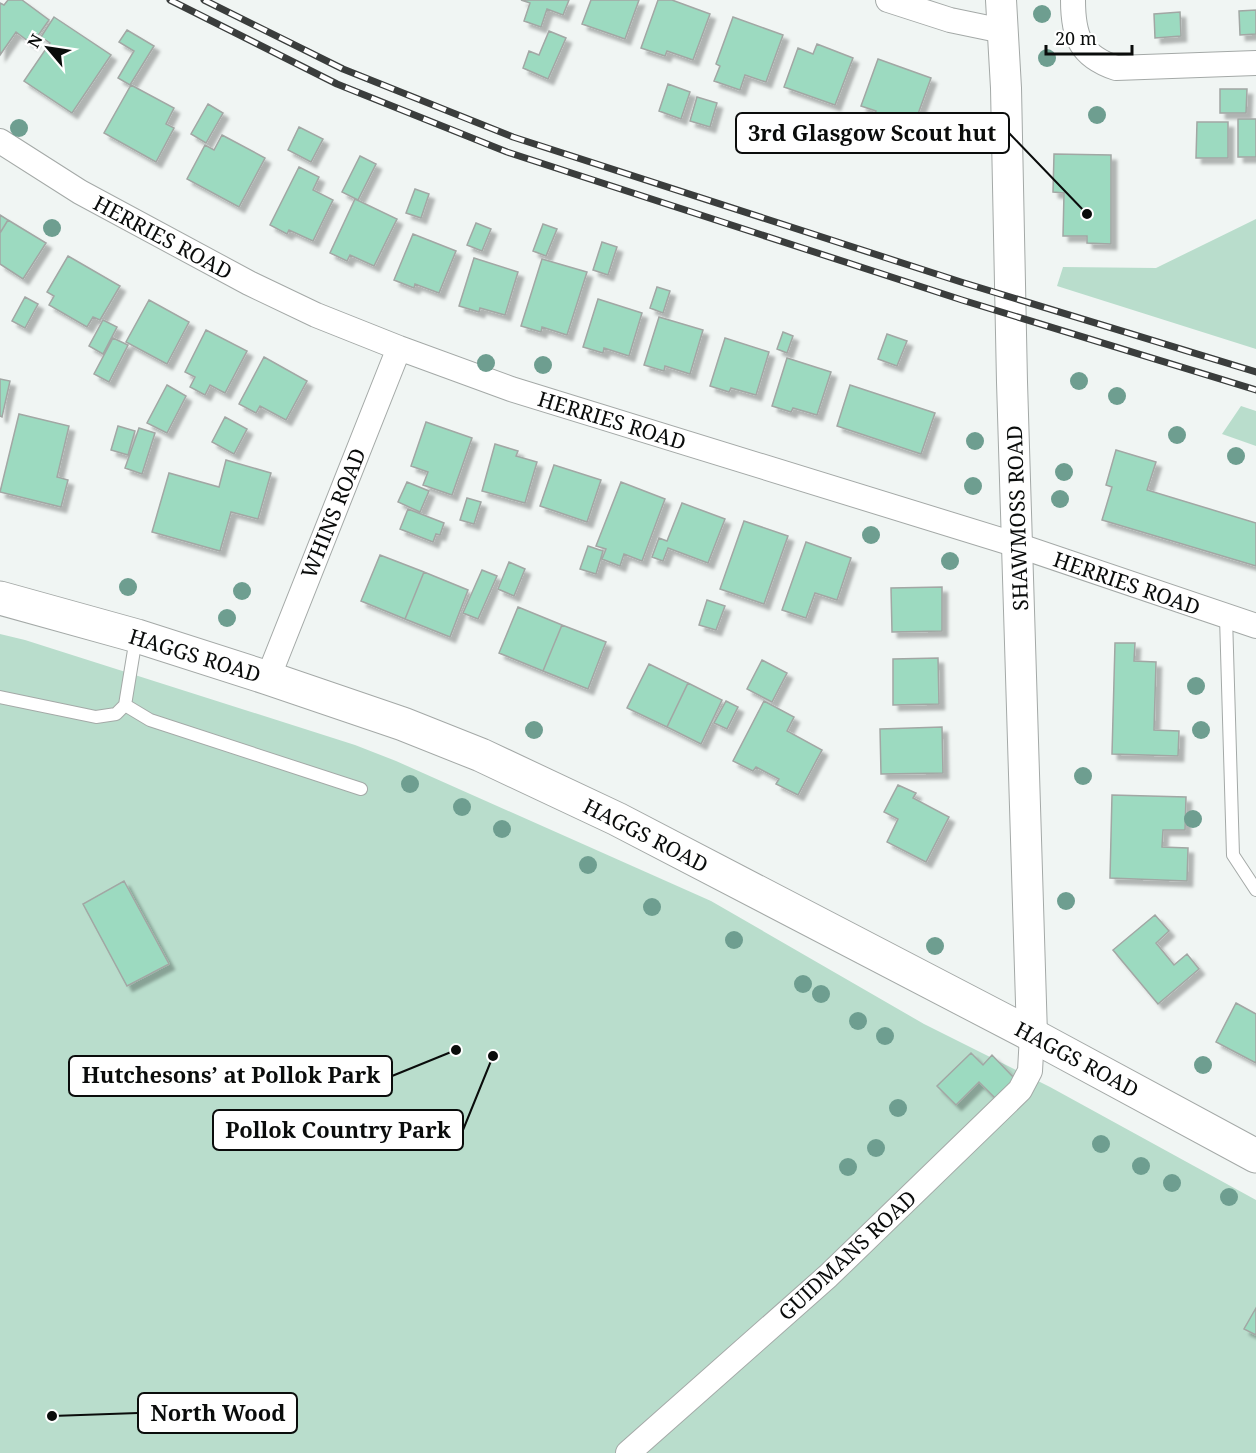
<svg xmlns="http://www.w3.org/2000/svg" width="1256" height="1453" font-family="'Noto Serif',serif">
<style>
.green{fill:#b9ddcc}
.building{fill:#9cdac0;stroke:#a2a7a4;stroke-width:1.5;filter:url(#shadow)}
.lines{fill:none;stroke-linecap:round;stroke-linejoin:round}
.service-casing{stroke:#a4a9a7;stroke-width:14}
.minor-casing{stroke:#a4a9a7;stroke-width:26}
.tertiary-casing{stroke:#a4a9a7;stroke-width:32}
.secondary-casing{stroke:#a4a9a7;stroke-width:35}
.service{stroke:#fff;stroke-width:12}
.minor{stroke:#fff;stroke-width:24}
.tertiary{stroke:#fff;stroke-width:30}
.secondary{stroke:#fff;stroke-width:33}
.rail-casing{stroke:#3a3d3c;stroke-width:7}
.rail{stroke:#fff;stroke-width:4.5;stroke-dasharray:14;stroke-linecap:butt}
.tree{fill:#6e9e90}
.labels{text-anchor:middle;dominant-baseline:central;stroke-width:5;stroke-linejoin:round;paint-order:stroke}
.street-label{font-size:21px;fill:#0a0c0b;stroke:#fff}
.leader{fill:none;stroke:#0a0c0b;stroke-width:2}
.callout-dot{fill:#0a0c0b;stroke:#fff;stroke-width:2}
.callout{fill:#fff;stroke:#0a0c0b;stroke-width:2}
.callout-label{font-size:22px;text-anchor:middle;font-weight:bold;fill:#0a0c0b}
</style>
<defs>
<filter id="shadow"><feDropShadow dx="5.5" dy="5.5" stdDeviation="1.5" flood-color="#0004"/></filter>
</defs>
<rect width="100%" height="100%" fill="#f0f5f3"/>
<path class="green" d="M1256,219V349L1057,286L1063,267L1156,268Z
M1241,406L1256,411V446L1222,434Z
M0,634L25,640L355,745L396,761L711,901L924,1024L1050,1087L1256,1200V1453H0Z"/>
<path class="building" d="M8,0H22L49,20L32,44L16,32L0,55V3L4,5Z
M521,0H569L563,15L547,9L541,27L524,21L530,3Z
M591,0H639L625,39L582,24Z
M658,0H672L710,14L693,60L667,51L665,56L641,48Z
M1256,10V34L1240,35L1239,11Z
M1180,12L1181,36L1155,38L1154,14Z
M54,17L111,55L72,113L24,81L50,43L41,37Z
M733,17L783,35L766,82L745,75L740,90L714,81L720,66L716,64Z
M127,30L154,46L130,85L118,78L134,51L119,42Z
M549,31L566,38L548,79L523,68L529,51L539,55Z
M817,44L853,58L835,105L784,87L798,48L813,54Z
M878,59L931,78L914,125L895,118L889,135L869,128L876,111L861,106Z
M668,84L690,92L681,119L659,111Z
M131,85L174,108L166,124L174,128L156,162L104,133Z
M1220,89H1247L1246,113H1220Z
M697,97L717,103L710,127L690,121Z
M208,104L223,113L206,143L191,134Z
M1238,119H1256V157H1238Z
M1197,122H1228V158H1196Z
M299,127L323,139L311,162L288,150Z
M222,135L265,158L239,207L187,179L205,145L214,150Z
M1054,154L1111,155V244L1087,243V236H1063L1064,193L1053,192Z
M360,156L376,164L358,200L342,192Z
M299,167L319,177L313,190L333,200L313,241L289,230L287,234L270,225Z
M415,189L429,194L421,218L406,213Z
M355,199L397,219L374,266L350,255L347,261L330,253Z
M0,215L8,220L0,233Z
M8,220L46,243L23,279L0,264V233Z
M476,223L491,229L482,251L467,245Z
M543,224L557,229L546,256L533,251Z
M413,234L456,251L439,293L415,284L414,288L394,280Z
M602,242L617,247L608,275L593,270Z
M68,256L120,286L100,320L93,317L87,327L49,305L54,296L47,292Z
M474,258L518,272L505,315L480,308L479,312L459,306Z
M542,259L587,272L567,335L542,327L541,332L521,326Z
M657,287L670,291L663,313L650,308Z
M25,297L38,304L25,328L12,321Z
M598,299L642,313L629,356L604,348L603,353L583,347Z
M149,300L189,322L167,364L126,342Z
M659,317L703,330L690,374L665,366L664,371L644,365Z
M103,320L117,327L103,354L89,346Z
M206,330L247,351L225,393L210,385L205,395L190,387L195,377L185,372Z
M783,332L793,336L787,353L777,349Z
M887,334L907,341L897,366L878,359Z
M113,338L128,345L109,382L94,374Z
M725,338L769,352L756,395L731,388L729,392L710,386Z
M264,357L307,381L286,420L260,406L256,413L239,404Z
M787,358L831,372L817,415L793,408L791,412L772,406Z
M0,379L10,381L2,417L0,416Z
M167,385L186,396L167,433L147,423Z
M850,385L935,413L921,454L837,426Z
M19,414L69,426L57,477L68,480L61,507L0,492Z
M225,417L247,429L234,454L212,442Z
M426,422L472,438L452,495L423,485L428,472L411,466Z
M118,426L135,431L128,455L111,450Z
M139,428L155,433L142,474L125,468Z
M495,444L518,451L516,456L537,462L525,503L482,491Z
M1116,450L1156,462L1147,490L1256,523V566L1102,520L1112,487L1106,485Z
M226,460L271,473L258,519L231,512L220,551L152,532L169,473L219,487Z
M554,465L601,480L587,522L540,506Z
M407,482L429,491L420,512L398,502Z
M621,482L665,499L642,561L624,554L620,566L602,559L606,549L596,546Z
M467,498L481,502L474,524L460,520Z
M682,503L725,519L708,563L668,548L663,561L652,557L659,538L667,541Z
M408,509L444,523L440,535L436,534L433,542L400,529Z
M744,521L788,536L764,604L720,589Z
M806,542L851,558L837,600L815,593L806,618L782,610Z
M588,546L603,551L596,574L580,569Z
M380,555L424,572L405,619L361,601Z
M509,562L525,569L514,596L498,589Z
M482,570L497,576L478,619L463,613Z
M424,572L468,590L450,637L405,619Z
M942,587V631L892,632L891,588Z
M707,600L725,606L716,630L699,625Z
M518,607L562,625L543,671L499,653Z
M562,625L606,642L588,689L543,671Z
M1115,643H1135L1134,661L1156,662L1154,730L1179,731L1178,756L1112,754Z
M938,658L939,704L893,705V659Z
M762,660L787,673L772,702L747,689Z
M649,664L688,683L667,727L627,708Z
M688,683L722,700L701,744L667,727Z
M726,701L738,707L727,729L714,723Z
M764,701L794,717L787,731L822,750L798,795L776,784L779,779L756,767L753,771L733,761Z
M942,727L943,773L881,774L880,729Z
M898,785L916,793L913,798L949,817L926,862L887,842L898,819L884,812Z
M1112,795L1186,797L1185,830H1163L1162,847L1188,848L1187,881L1110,878Z
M124,881L169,964L127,986L83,904Z
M1155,915L1169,931L1156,943L1174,965L1187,954L1199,969L1158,1004L1113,950Z
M1236,1003L1256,1014V1063L1216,1042Z
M971,1053L983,1065L992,1055L1015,1079L995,1098L979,1082L956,1105L937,1086Z
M1256,1308V1335L1244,1329Z"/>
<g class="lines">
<g class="service-casing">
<path id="service" d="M1226,617L1233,855L1256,890
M0,697L96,717L116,714L125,705L150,720L361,789
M125,705L136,638"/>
</g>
<g class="minor-casing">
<path id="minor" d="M888,0L950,20L1003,31
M1073,0C1073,36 1080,56 1116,68L1256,63
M0,141L80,192L249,283L316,315L399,348L511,389L1017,545L1256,626
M268,678L399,348
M628,1453L828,1276L1020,1090L1030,1071L1032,1035"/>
</g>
<g class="tertiary-casing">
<path id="tertiary" d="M1001,0L1006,88L1012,382L1032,1035"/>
</g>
<g class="secondary-casing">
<path id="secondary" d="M0,598L137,636L268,678L403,724L481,755L617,819L1032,1035L1256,1156"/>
</g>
<use href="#service" class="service"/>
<use href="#minor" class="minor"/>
<use href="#tertiary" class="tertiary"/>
<use href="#secondary" class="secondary"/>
<g class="rail-casing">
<path id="rail" d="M170,0L337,84L507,152L962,300L1256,390
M204,0L343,69L513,137L961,282L1256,372"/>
</g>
<use href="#rail" class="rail"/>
</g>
<g class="tree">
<circle cx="1042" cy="14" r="9"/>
<circle cx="1047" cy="58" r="9"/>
<circle cx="1097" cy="115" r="9"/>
<circle cx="19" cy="128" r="9"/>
<circle cx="52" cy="228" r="9"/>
<circle cx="486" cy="363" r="9"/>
<circle cx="543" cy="365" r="9"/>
<circle cx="1079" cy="381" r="9"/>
<circle cx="1117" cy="396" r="9"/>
<circle cx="1177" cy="435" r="9"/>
<circle cx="975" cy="441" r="9"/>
<circle cx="1236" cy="456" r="9"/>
<circle cx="1064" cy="472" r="9"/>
<circle cx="973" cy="486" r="9"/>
<circle cx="1060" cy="499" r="9"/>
<circle cx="871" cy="535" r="9"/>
<circle cx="950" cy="561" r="9"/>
<circle cx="128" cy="587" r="9"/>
<circle cx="242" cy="591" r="9"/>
<circle cx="227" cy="618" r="9"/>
<circle cx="1196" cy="686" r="9"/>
<circle cx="534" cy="730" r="9"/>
<circle cx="1201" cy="730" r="9"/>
<circle cx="1083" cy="776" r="9"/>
<circle cx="410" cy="784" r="9"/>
<circle cx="462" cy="807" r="9"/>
<circle cx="1193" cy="819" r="9"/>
<circle cx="502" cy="829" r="9"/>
<circle cx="588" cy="865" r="9"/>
<circle cx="1066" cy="901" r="9"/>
<circle cx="652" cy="907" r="9"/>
<circle cx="734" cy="940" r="9"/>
<circle cx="935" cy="946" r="9"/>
<circle cx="803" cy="984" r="9"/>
<circle cx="821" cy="994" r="9"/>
<circle cx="858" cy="1021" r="9"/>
<circle cx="885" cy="1036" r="9"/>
<circle cx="1203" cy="1065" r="9"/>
<circle cx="898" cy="1108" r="9"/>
<circle cx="1101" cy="1144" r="9"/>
<circle cx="876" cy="1148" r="9"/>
<circle cx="1141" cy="1166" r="9"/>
<circle cx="848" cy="1167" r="9"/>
<circle cx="1172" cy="1183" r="9"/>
<circle cx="1229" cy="1197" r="9"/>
</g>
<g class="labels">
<g class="street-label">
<text transform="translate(163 237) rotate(28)">HERRIES ROAD</text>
<text transform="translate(612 420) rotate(17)">HERRIES ROAD</text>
<text transform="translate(333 513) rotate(-68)">WHINS ROAD</text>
<text transform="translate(1017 518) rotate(-92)">SHAWMOSS ROAD</text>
<text transform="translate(1127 583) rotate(19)">HERRIES ROAD</text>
<text transform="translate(195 655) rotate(17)">HAGGS ROAD</text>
<text transform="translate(646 835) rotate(27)">HAGGS ROAD</text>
<text transform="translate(1077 1059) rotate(28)">HAGGS ROAD</text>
<text transform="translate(847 1255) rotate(-43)">GUIDMANS ROAD</text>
</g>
</g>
<path class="leader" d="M1087 214L1009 133M456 1050L392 1076M493 1056L463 1130M52 1416L138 1413"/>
<g class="callout-dot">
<circle cx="1087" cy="214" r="6"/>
<circle cx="456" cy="1050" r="6"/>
<circle cx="493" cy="1056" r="6"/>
<circle cx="52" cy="1416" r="6"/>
</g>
<g class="callout">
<rect x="736" y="113" width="273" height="40" rx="6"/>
<rect x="69" y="1056" width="323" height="40" rx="6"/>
<rect x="213" y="1110" width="250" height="40" rx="6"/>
<rect x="138" y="1393" width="159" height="40" rx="6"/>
</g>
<g class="callout-label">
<text x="872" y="141">3rd Glasgow Scout hut</text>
<text x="231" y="1083">Hutchesons’ at Pollok Park</text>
<text x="338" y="1138">Pollok Country Park</text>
<text x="218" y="1421">North Wood</text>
</g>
<g transform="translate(48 48) rotate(299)" stroke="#ffffff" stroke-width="4.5" paint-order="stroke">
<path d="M0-4.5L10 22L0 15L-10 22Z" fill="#0a0c0b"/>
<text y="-9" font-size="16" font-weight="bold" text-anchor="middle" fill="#0a0c0b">N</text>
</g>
<path d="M1046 45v9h86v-9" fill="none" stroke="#0a0c0b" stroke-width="3"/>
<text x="1055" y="45" font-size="18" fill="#0a0c0b" stroke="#ffffff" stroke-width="4.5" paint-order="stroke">20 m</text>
</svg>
